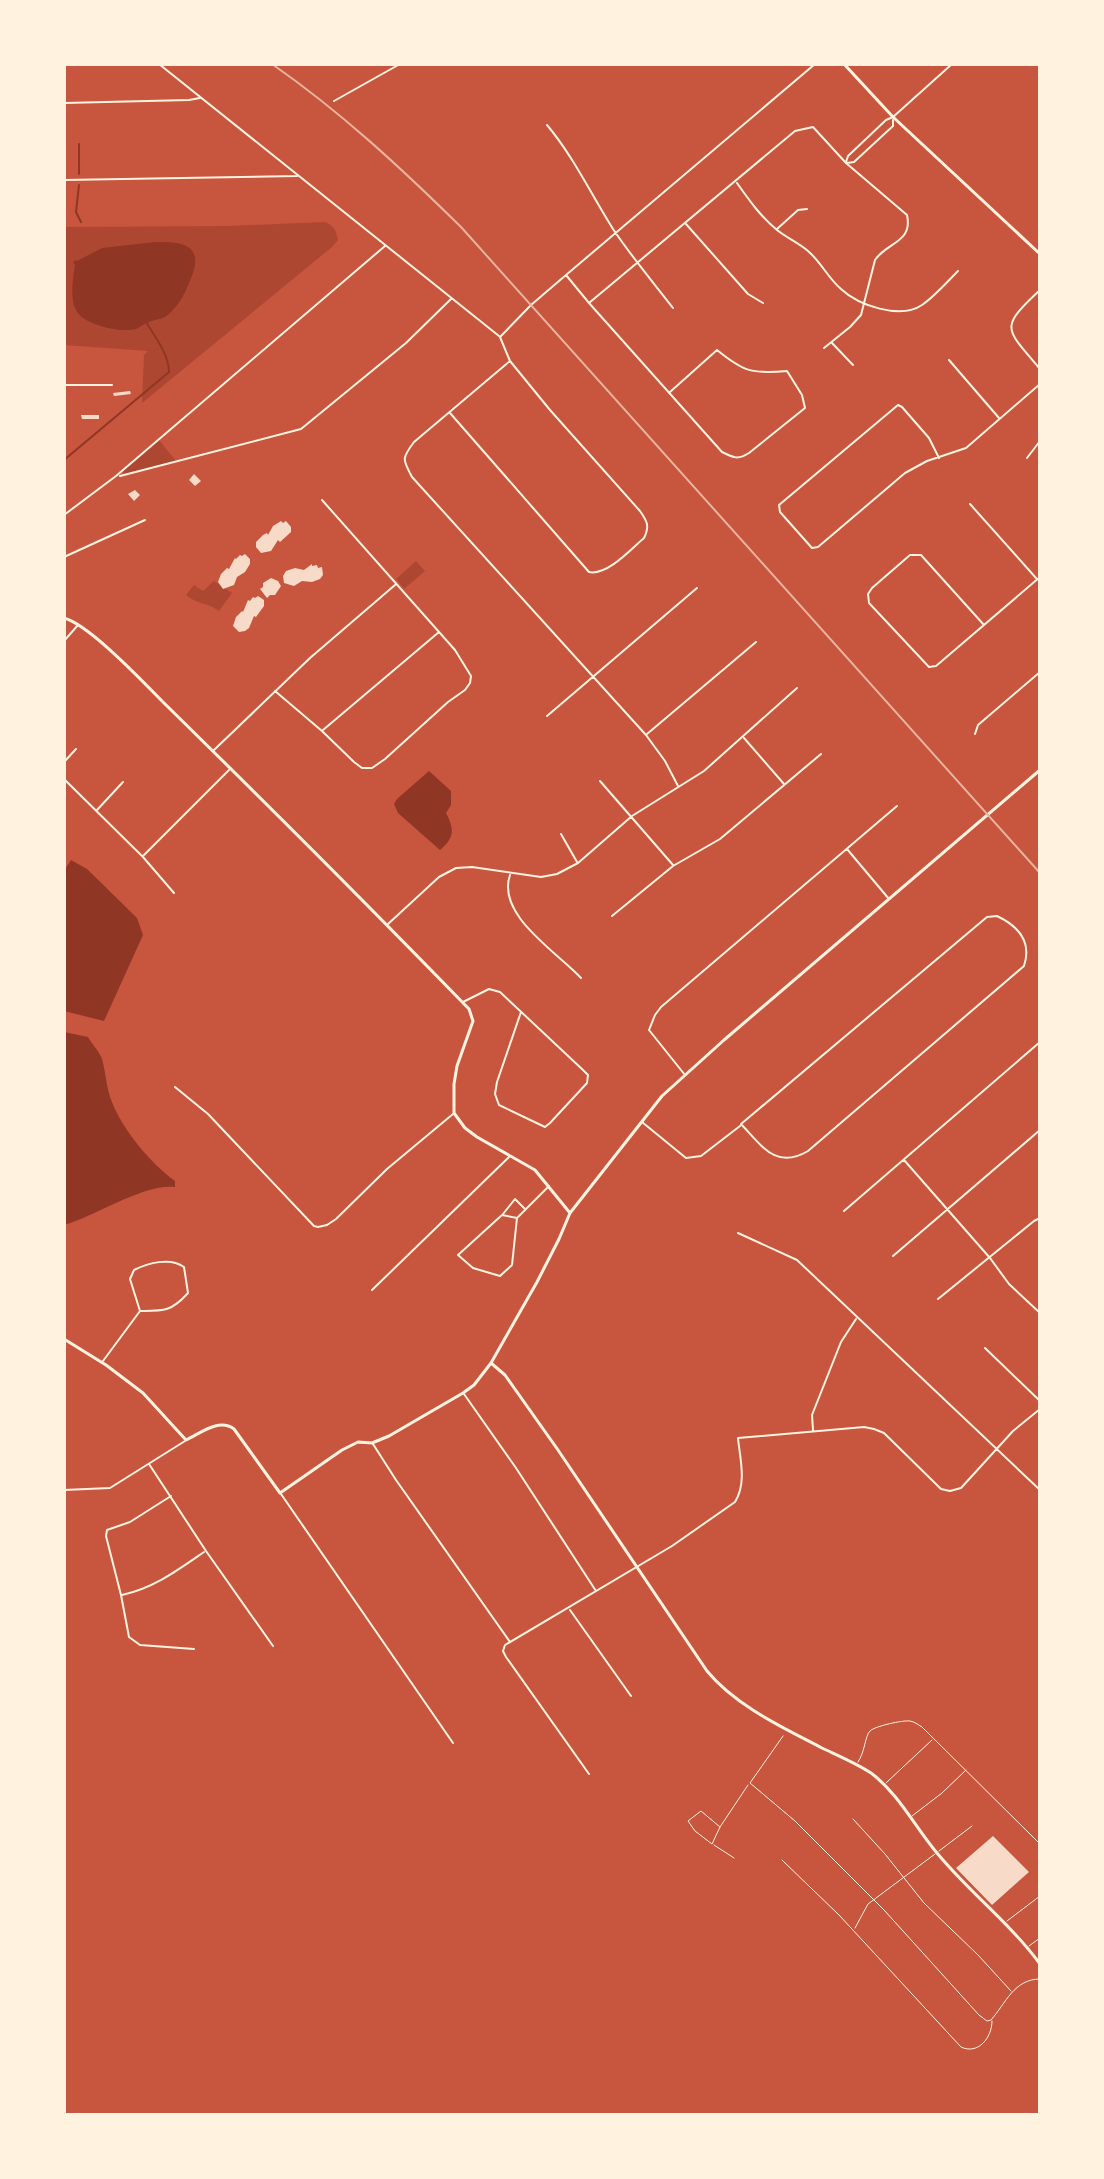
<svg xmlns="http://www.w3.org/2000/svg" width="1104" height="2179" font-family="'IBM Plex Sans',sans-serif">
<style>
.green{fill:#ae4732}
.water{fill:#8f3625}
.lines{fill:none;stroke-linecap:round;stroke-linejoin:round}
.stream{stroke:#8f3625;stroke-width:2}
.building{fill:#f7dbc8}
.service{stroke:#fff3e0;stroke-width:1}
.minor{stroke:#fff3e0;stroke-width:2}
.tertiary{stroke:#fff3e0;stroke-width:3}
.rail{stroke:#e9b49f;stroke-width:2}
</style>
<rect width="100%" height="100%" fill="#c8553d"/>
<path class="green" d="M325,222C334,226 336,230 338,240L332,247L142,403L144,355L148,351L64,345V227L228,226Z
M159,440L176,461L124,474L123,471Z
M416,561L425,571L404,589L396,579Z
M214,581L232,593L219,611C207,602 198,605 186,595L194,585L203,591Z"/>
<path class="water" d="M155,242C189,241 205,248 189,283C185,294 178,306 169,314C163,320 154,319 147,323C144,324 139,328 136,329C120,333 81,325 75,308C70,295 73,278 75,265L73,263L75,260L77,261L102,248Z
M429,771L451,791V805L446,813C455,830 454,838 440,850L398,813L394,804L397,799Z
M71,860L87,869L137,918L143,935L104,1021L64,1011V871Z
M64,1032L88,1037C92,1044 99,1051 102,1059C106,1073 106,1088 112,1102C122,1129 152,1165 175,1181V1187C145,1183 95,1216 64,1225Z"/>
<g class="lines">
<path class="stream" d="M79,144V174
M79,185L76,212L81,222
M64,460L169,372C169,354 154,336 145,320"/>
</g>
<path class="building" d="M130,391L131,394L114,396L113,393Z
M81,415H99V419H82Z
M194,474L201,481L195,486L189,480Z
M135,490L140,495L134,501L128,494Z
M281,521L283,523L286,521L291,527V532L280,542L278,540L271,551L261,553L256,547V542L263,535L267,533L268,535L273,526Z
M245,554L250,559V564L245,572L237,577L234,585L223,589L218,582L221,574L227,568L229,569L235,558L236,559L240,555L242,556Z
M312,564V566L317,565L318,568L322,567L323,575L320,579L312,582L302,581L294,586L284,583L283,576L286,571L295,568L304,570Z
M271,578L278,581L281,586L275,595H270L267,598L260,589L263,587V583Z
M258,596L264,600V606L256,617L254,616L249,628L245,631L239,632L233,626L236,617L242,611L243,612L248,600L250,601L253,597L255,598Z
M993,1836L1029,1872L992,1905L956,1868Z"/>
<g class="lines">
<path class="service" d="M783,1736L750,1783L795,1821L884,1910L979,2015L987,2021L991,2020C1006,2003 1014,1979 1040,1979
M858,1762C865,1752 865,1736 870,1731C875,1726 903,1720 910,1721C915,1722 917,1724 922,1727L1040,1844
M886,1783L932,1740
M912,1816L942,1793L966,1770
M853,1819L885,1854L924,1903L978,1955L1011,1991
M720,1827L701,1811L688,1821L695,1831L712,1844L720,1827L748,1785
M714,1845L734,1858
M939,1851L972,1826
M782,1860L839,1915L961,2047C978,2055 992,2038 992,2021
M1007,1921L1040,1896
M855,1928L868,1904L935,1854
M1029,1946L1040,1938"/>
<path class="minor" d="M159,64L499,336
M334,101L400,64
M64,103L189,100L200,98
M547,125C573,156 591,194 613,229C631,256 653,282 673,308
M846,162L848,156L886,120L893,117L952,64
M847,163L854,162L893,126V120
M64,180L297,176
M737,183C749,200 761,217 777,230C787,238 799,243 808,251C821,262 828,278 841,289C858,305 900,320 922,305C935,296 947,282 958,271
M686,224L748,294L763,303
M777,229L798,210L807,209
M566,275L589,303L722,452C734,458 738,460 749,453L805,408L802,395L787,371C752,374 744,372 717,350L670,392
M1040,290C998,329 1006,328 1040,369
M589,303L795,131L813,127L846,163L907,215C913,243 887,242 875,260L861,315L850,327L824,348
M501,336L531,305L566,275L815,64
M832,343L853,365
M949,360L999,418
M510,361L414,442C402,458 402,459 412,477L646,735L665,761L678,786
M64,385H112
M450,413L589,572C607,576 631,549 644,538C650,526 647,521 640,511L550,410L510,361L500,337
M939,458L929,438L902,407L898,405L779,505L780,512L812,548L818,547L905,473L927,461L966,448L1040,384
M1027,458L1040,441
M120,476L301,429L406,343L451,299
M970,504L1036,578
M64,515L116,476L385,246
M64,557L145,520
M984,625L921,555H910L872,588L868,594L869,603L929,667L936,666L1040,577
M64,641L78,625
M275,691L322,731L354,762L362,768H372L385,759L448,702L465,690L470,683L471,676L455,650L322,500
M547,716L697,588
M323,730L439,632
M647,734L756,642
M975,734L978,725L1040,672
M744,738L784,784
M214,750L310,658L395,585
M64,762L76,749
M64,779L143,857L174,893
M600,781L673,865
M97,810L123,782
M561,834L577,862
M847,849L889,899
M143,856L229,770
M510,875C496,915 557,952 581,978
M612,916L673,866L720,839L821,754
M997,916C1018,926 1032,942 1024,966L808,1151C776,1170 762,1146 741,1124L987,917Z
M388,924L439,877L456,868L472,867L541,877L557,874L578,863L632,816L704,771L797,688
M463,1002L489,989L500,992L583,1070L588,1075L587,1083L550,1123L545,1127L499,1105L495,1094L497,1082L521,1012
M685,1075L649,1030L655,1015L661,1007L897,806
M175,1087L208,1114L314,1226L318,1227L327,1225L336,1219L387,1169L453,1114
M642,1122L686,1158L701,1156L740,1126
M904,1160L990,1258L1009,1284L1040,1313
M844,1211L1040,1042
M503,1214L515,1199L525,1209
M517,1218L512,1265L500,1276L473,1268L458,1255L502,1215L517,1218L549,1186
M738,1233L797,1260L1040,1490
M893,1256L1040,1130
M372,1290L510,1156
M938,1299L1034,1221L1040,1218
M985,1348L1040,1401
M103,1361L140,1311L130,1279L134,1270C148,1263 170,1257 184,1267L188,1293C171,1312 163,1311 140,1311
M464,1394L516,1468L596,1591
M813,1430L812,1415L841,1342L856,1319
M373,1444L396,1480L510,1642
M149,1464L206,1551L273,1646
M64,1490L110,1488L185,1441
M281,1494L453,1743
M171,1496L130,1522L107,1530L106,1536L121,1595L129,1637L140,1645L194,1649
M122,1595C154,1588 178,1570 204,1552
M570,1610L631,1696
M589,1774L506,1657L503,1651L505,1645L672,1546L735,1502C747,1483 740,1459 738,1438L864,1427L874,1429L884,1433L941,1489L950,1491L961,1488L1013,1431L1040,1409"/>
<path class="tertiary" d="M844,64L893,117L1040,254
M64,618C90,625 145,684 166,705C268,805 369,906 469,1009L473,1021L457,1066L454,1084V1113L465,1128L477,1137L535,1170L570,1213
M64,1339L106,1365L143,1393L186,1440C201,1433 219,1418 234,1429L280,1493L342,1450L358,1442L372,1443L389,1436L463,1393L474,1385L491,1363L537,1282L559,1239L570,1213L662,1096L724,1040L1040,770
M491,1363L505,1375L558,1450L707,1671C736,1706 782,1727 822,1748C839,1756 856,1763 871,1773C899,1794 915,1827 937,1853C969,1892 1010,1923 1040,1964"/>
<path class="rail" d="M272,64C341,112 401,168 461,227L1040,873"/>
</g>
<rect width="1104" height="2179" fill="none" stroke="#fff3e0" stroke-width="132"/>
</svg>
